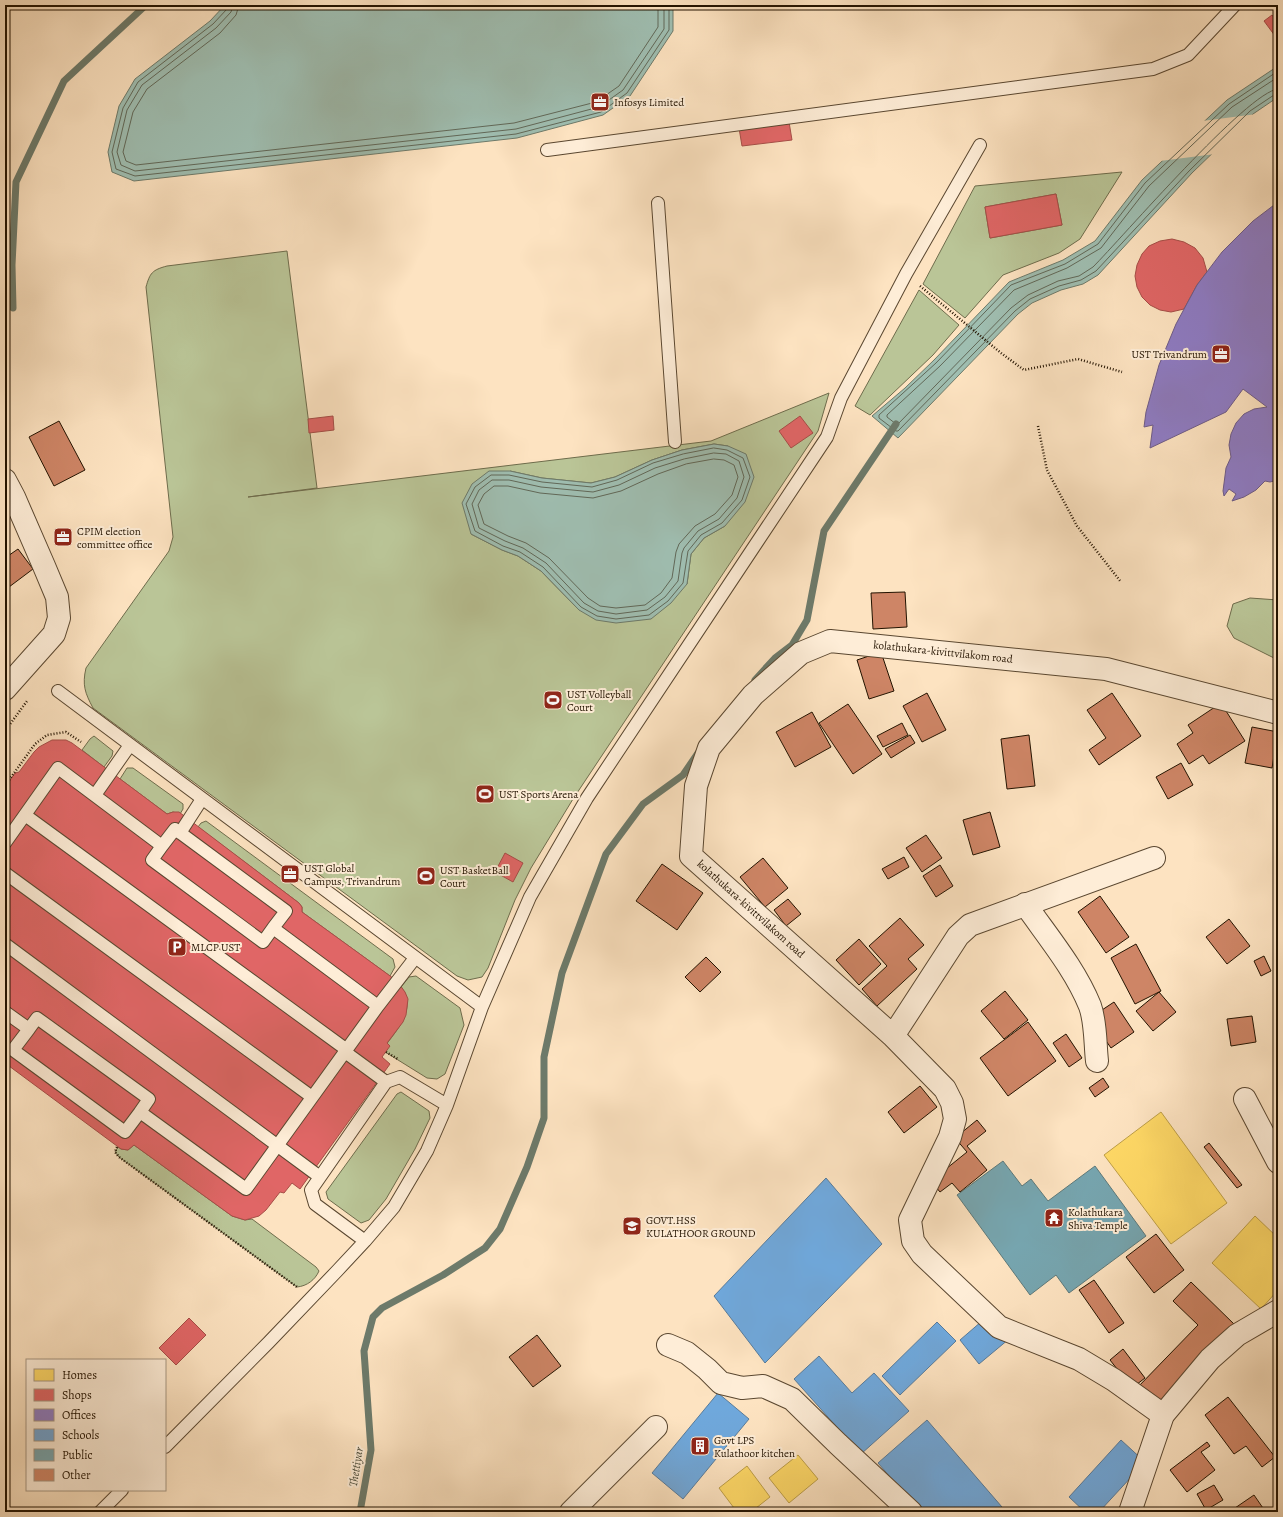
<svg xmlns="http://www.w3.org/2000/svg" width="1283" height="1517" font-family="Alegreya,serif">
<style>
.green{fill:#bac597;stroke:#6e6c4c;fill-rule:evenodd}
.water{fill:#9fbeb1;stroke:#6d7a6a}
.pier{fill:#fde3c1}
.homes{fill:#ffd966;stroke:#bd9e47}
.shops{fill:#e06666;stroke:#a74d47}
.offices{fill:#8e7cc3;stroke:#6e5c88}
.schools{fill:#6fa8dc;stroke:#587b9a}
.public{fill:#76a5af;stroke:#5d797a}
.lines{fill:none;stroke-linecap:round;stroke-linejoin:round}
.shore{stroke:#616858;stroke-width:1}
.stream{stroke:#6d7a6a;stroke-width:7}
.building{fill:#ce8566;stroke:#231300}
.service-casing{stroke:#5a4730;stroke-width:14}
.minor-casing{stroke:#5a4730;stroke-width:24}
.tertiary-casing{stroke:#5a4730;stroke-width:24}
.path{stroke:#231300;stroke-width:2.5;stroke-dasharray:1 2;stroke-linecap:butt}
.service{stroke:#feedd7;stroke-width:12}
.minor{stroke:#feedd7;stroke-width:22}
.tertiary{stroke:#feedd7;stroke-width:22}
.labels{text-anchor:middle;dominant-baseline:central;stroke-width:4;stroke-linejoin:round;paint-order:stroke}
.poi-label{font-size:11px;fill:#231300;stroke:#feedd7;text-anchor:start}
.street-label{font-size:11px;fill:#231300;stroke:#feedd7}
.water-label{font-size:12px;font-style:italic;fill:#4e4f3e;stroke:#feedd7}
</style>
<rect width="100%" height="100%" fill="#fde3c1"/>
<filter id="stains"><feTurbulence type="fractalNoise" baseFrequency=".005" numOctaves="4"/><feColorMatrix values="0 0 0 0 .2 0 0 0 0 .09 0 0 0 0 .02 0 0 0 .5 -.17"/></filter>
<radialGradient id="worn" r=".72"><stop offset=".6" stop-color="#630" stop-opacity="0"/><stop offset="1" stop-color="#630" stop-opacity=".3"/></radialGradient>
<path class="green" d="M1122,172L1080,239L1059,253L1003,275L965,318L923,284L975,186ZM1056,194L1062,225L990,238L985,207Z
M287,251L317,488L248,497L711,441L829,393L818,431L573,799L531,868L515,900L488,968L482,977L468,980L457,976L93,708C85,693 82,685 86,668L169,551L173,537L146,287C150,273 152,270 167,266ZM714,444L728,446L725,526L704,538L691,554L687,584L579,610L541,571L518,556L502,550L471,534L510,471L542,478L591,483L615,477L652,460L682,450Z
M919,290L959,325L933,355L870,415L855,406Z
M1250,598L1278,600V660L1234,638L1227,626L1233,604Z
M94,736L113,751L112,756L104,767L82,750L90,739Z
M127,768H133L183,804V809L180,814L173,812L167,814L120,779Z
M206,821L393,959L395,967L390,976L302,912V907L299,903L198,827L201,823Z
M416,976L460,1008L464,1025L445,1074L437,1079L427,1078L382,1050C396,1031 418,1009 401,987L409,977Z
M401,1092L429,1111L430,1118L415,1149L386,1199L369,1220L361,1223L328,1199L326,1192L397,1094Z
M134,1145L232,1216L245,1220L252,1219L316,1267L319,1271C315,1280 307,1286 297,1287L119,1157L115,1152L118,1147L121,1149L128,1150Z"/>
<path class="water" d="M225,5H673V31L630,96L603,115L517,138L134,181L112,172L108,152L119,106L135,79L210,21Z
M1278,66V97L1253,114L1192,173L1098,275L1083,284L1061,290L1032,303L1018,314L898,438L872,416L905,388L934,360L1009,282L1063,260L1095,241L1142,180L1227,100Z
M714,444L728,446L746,454L754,477L745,502L725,526L704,538L691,554L687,584L671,603L651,619L616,623L596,620L579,610L541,571L518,556L502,550L471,534L462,503L472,484L489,471H510L542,478L591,483L615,477L652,460L682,450Z"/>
<path class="pier" d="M1257,114L1215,154L1160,161L1202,121Z"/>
<path class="homes" d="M1161,1112L1227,1203L1171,1244L1104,1155Z
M1255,1216L1278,1238V1290L1261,1309L1212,1263Z
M798,1455L818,1479L789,1503L769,1478Z
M747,1466L770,1497L751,1512H737L719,1488Z"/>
<path class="shops" d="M1272,15L1278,22V40L1264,21Z
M789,122L792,140L742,146L739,128Z
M1056,194L1062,225L990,238L985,207Z
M1172,239L1184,242L1195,248L1203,258L1207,272L1197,285L1184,309L1171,312L1160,310L1150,305L1142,297L1137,287L1135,276L1137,265L1142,254L1149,246L1160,241Z
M333,416L334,430L309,433L308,419Z
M800,416L813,433L791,448L779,431Z
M52,740H66L72,743L167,814L173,812H179L299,903L302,907V912L397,981L405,992L408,999L406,1015L403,1022L387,1043L390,1046L382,1057L390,1064L300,1189L292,1183L284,1193L280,1192L266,1210L259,1216L245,1220L232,1216L134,1145L128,1150L121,1149L5,1063V781L8,783L15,773L19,772L34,752L39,747Z
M505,853L523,863L513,882L495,872Z
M189,1318L206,1335L176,1365L159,1348Z"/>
<path class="offices" d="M1278,202V480L1270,482L1265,481L1256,490L1244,497L1232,501L1236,494L1229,489L1224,496L1223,491L1226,468L1231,457L1229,445L1231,434L1236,423L1244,414L1254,409L1267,407L1243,389L1226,412L1150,448L1153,425L1144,427L1146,412L1159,365L1176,324L1197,285L1222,252L1253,221Z"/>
<path class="schools" d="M826,1178L882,1244L765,1363L714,1296Z
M989,1315L1009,1339L979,1364L960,1340Z
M937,1322L956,1341L900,1395L882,1376Z
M819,1356L852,1393L874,1373L909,1411L861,1454L794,1379Z
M718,1393L749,1419L683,1499L652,1473Z
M927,1420L1002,1507L996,1512H921L878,1463Z
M1121,1440L1145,1462L1099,1512H1085L1069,1497Z"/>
<path class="public" d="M1003,1161L1022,1186L1031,1179L1048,1201L1095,1166L1146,1236L1069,1293L1056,1275L1030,1295L957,1195Z"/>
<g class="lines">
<path class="shore" d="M228,5L227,9L213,24L138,82L123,108L112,152L116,169L135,176L516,134L601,112L627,93L669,30V5
M233,5L231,12L216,28L142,85L127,110L117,152L121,165L135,171L516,129L599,107L623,90L664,29V5
M239,5L236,15L220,33L147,89L133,112L123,152L126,161L136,165L514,123L596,102L619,86L658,27V5
M1278,71L1229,104L1145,183L1098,244L1065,264L1011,285L936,363L879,415V418L896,431H898L1015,311L1030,299L1059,286L1081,280L1096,271L1189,171L1250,111L1274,95L1278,94
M1278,77L1232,107L1149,186L1101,248L1067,268L1014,290L940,366L887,415V417L896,424H898L1011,308L1028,295L1058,281L1079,276L1093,267C1121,239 1248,91 1278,89
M714,448L727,450L743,458L750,477L742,500L722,523L701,535L688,551L683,583L668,601L649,615L616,619L597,616L581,607L543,567L520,552L503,546L475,531L466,504L475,487L491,475H509L542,482L592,487L617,480L653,463L683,454Z
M714,453L726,454L739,461L744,477L737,498L719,519L698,531L684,548L682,553L678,581L665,597L647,610L616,614L598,611L584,603L546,563L523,548L505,541L479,528L472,504L479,490L492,480H509L541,487L593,492L619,485L655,468L684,459Z
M714,459L724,460L734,465L738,477L732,495L715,514L695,526L679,544L676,552L672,578L661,593L645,605L616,608L600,606L588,598L549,558L526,543L508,536L484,524L478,505L484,494L494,486H508L540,493L593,498L621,491L658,474L686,464Z"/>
<path class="stream" d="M13,308L12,265L16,182L64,81L146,5
M755,680L775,658L792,645L807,620L824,531L896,424
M360,1512L371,1450L364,1351L373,1317L382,1308L443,1275L485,1248L500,1229L527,1167L544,1118V1057L562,973L606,854L643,804L683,775L698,753"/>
</g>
<path class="building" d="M59,421L85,470L54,486L29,437Z
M18,549L33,569L5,590V558Z
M905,592L907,627L873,629L871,593Z
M881,652L894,691L869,699L857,660Z
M927,693L946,730L922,742L903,706Z
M1112,693L1141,736L1099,765L1089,750L1106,738L1087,710Z
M1221,703L1245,741L1209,764L1203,755L1189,764L1177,744L1193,733L1188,725Z
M848,704L882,754L853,774L819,723Z
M812,712L831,747L795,767L776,732Z
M902,723L908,735L883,747L877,736Z
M1252,727L1278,732L1272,768L1245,763Z
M910,735L915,743L891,758L885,749Z
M1029,735L1035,786L1007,789L1001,739Z
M1181,763L1193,785L1168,799L1156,777Z
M990,812L1000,847L973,855L963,820Z
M926,835L942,858L922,872L906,848Z
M904,857L909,867L888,879L882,869Z
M763,858L788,888L765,907L740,877Z
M662,864L703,893L677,930L636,901Z
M940,865L953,886L936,897L923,876Z
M1100,896L1129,937L1106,953L1078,912Z
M788,899L801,914L786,926L774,910Z
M900,918L924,945L908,959L917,969L877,1006L862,989L887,966L869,946Z
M1229,919L1250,946L1227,964L1206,937Z
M859,939L881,964L859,985L836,960Z
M1136,944L1161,991L1135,1004L1111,958Z
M1264,956L1271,971L1261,976L1254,961Z
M706,957L721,972L700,992L685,977Z
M1005,991L1028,1020L1004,1039L981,1011Z
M1159,992L1176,1012L1153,1031L1136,1011Z
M1114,1002L1134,1032L1111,1048L1090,1018Z
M1252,1016L1256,1042L1231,1046L1227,1019Z
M1028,1022L1056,1061L1008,1096L980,1058Z
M1066,1034L1082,1058L1069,1067L1053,1043Z
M1103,1078L1109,1087L1095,1097L1089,1088Z
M920,1086L937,1107L904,1133L888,1112Z
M977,1120L986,1131L967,1146L987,1170L960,1192L952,1183L940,1192L931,1181L967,1152L955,1138Z
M1209,1143L1242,1185L1237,1188L1204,1147Z
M1156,1234L1184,1270L1154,1293L1126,1257Z
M1094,1280L1124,1323L1109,1333L1079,1290Z
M1191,1282L1236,1326L1157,1409L1136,1389L1198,1325L1173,1301Z
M537,1335L561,1366L533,1387L509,1357Z
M1123,1349L1145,1378L1132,1388L1110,1360Z
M1228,1397L1275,1457L1262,1467L1246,1446L1234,1454L1205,1415Z
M1207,1442L1210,1446L1201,1452L1215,1470L1187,1492L1170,1470Z
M1214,1485L1223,1500L1206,1510L1197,1494Z
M1254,1495L1265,1511L1238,1512L1235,1508Z"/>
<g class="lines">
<g class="service-casing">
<path id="service" d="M547,150L1153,69L1188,55L1235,5
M658,203L675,442
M58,691L482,1007
M95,795L130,745
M25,815L347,1050
M180,833L202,799
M5,843L58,768L162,846L152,860L263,942L273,928L378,1006L246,1189L140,1112L149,1099L37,1018L29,1029L5,1012
M162,846L175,829L286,911L273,928
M5,873L312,1097
M5,944L320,1177
M378,1006L415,958
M29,1029L13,1050L125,1132L140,1112
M345,1052L386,1082
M365,1241L315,1204L311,1190L386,1082L400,1077L447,1105
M165,1447L269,1342L337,1271L365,1241L394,1207L427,1151L447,1105L482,1007L530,897L587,798L827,437L841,398L906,274L980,145
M100,1512L122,1490"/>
</g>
<g class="minor-casing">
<path id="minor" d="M5,480L14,497L44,566L57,597L59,618L54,634L5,689
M1025,904C1048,937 1075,969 1090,1006C1096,1023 1095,1043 1097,1061
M893,1036L958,936L970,925L1154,858
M1245,1099L1278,1162
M668,1345L687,1353L707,1369L721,1383L742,1388L763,1386L792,1399L838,1444L911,1512
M1163,1415L1114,1380L1079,1359L999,1327L922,1254L913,1241L910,1220L950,1137L955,1119L952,1103L945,1089L893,1036L691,856L696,786L709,748L753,695L801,653L830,641L1106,669L1278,713
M571,1512L656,1427"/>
</g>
<g class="tertiary-casing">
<path id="tertiary" d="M1130,1512L1163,1415L1210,1359L1237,1335L1278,1311"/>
</g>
<path class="path" d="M920,286L1001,353L1024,370L1078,359L1122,372
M1038,426L1047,470L1077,526L1121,582
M5,731L27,701
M9,780L35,744L47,735L66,732L81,742
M386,1052L398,1059
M117,1147L115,1152L119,1157L297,1287"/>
<use href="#service" class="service"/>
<use href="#minor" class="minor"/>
<use href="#tertiary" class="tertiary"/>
</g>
<defs>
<g id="office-square" transform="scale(1)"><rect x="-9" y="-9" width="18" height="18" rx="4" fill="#8f2418" stroke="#feedd7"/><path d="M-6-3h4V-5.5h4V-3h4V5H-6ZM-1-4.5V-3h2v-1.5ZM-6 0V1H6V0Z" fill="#fff"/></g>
<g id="stadium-square" transform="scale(1)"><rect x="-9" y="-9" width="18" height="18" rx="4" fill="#8f2418" stroke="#feedd7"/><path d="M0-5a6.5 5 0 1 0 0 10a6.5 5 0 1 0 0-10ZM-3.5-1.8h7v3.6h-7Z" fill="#fff"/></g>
<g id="parking-square" transform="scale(1)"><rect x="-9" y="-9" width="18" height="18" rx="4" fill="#8f2418" stroke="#feedd7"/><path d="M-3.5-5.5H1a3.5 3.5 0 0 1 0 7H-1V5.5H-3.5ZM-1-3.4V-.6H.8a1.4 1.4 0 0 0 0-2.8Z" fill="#fff"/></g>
<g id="temple-square" transform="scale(1)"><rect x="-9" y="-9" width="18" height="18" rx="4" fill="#8f2418" stroke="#feedd7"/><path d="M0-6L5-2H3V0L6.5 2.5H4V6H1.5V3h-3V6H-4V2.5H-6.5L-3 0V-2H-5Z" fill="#fff"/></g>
<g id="school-square" transform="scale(1)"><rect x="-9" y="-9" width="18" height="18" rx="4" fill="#8f2418" stroke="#feedd7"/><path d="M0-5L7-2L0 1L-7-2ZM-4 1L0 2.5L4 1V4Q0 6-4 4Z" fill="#fff"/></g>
<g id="building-square" transform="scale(1)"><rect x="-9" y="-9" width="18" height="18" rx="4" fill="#8f2418" stroke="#feedd7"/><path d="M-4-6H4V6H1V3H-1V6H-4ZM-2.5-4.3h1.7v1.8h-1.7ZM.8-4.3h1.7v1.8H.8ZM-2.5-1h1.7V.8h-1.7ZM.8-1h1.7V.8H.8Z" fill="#fff"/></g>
</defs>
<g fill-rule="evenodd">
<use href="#office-square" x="600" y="102"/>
<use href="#office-square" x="1221" y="354"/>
<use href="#office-square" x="63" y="537"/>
<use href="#stadium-square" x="553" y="700"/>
<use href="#stadium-square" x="485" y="794"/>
<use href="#office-square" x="290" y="874"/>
<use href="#stadium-square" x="426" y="876"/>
<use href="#parking-square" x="177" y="947"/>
<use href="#temple-square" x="1054" y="1218"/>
<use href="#school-square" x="632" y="1226"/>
<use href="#building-square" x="700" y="1446"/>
</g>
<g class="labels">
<g class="poi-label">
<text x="614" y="102">Infosys Limited</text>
<text x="1207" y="354" text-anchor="end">UST Trivandrum</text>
<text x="77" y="531">CPIM election<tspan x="77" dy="13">committee office</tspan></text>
<text x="567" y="694">UST Volleyball<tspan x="567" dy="13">Court</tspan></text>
<text x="499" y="794">UST Sports Arena</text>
<text x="304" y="868">UST Global<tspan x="304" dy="13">Campus, Trivandrum</tspan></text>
<text x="440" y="870">UST BasketBall<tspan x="440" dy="13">Court</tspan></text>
<text x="191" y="947">MLCP UST</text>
<text x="1068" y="1212">Kolathukara<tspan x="1068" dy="13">Shiva Temple</tspan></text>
<text x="646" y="1220">GOVT.HSS<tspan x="646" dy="13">KULATHOOR GROUND</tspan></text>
<text x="714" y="1440">Govt LPS<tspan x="714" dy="13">Kulathoor kitchen</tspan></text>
</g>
<g class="street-label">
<text transform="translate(943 652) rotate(6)">kolathukara-kivittvilakom road</text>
<text transform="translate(751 909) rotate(42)">kolathukara-kivittvilakom road</text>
</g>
<g class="water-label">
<text transform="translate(356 1467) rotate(-81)">Thettiyar</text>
</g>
</g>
<rect width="1283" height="1517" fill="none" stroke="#fde3c1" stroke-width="20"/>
<rect x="6" y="6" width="1271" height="1505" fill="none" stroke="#231300" stroke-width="2"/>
<rect x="10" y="10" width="1263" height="1497" fill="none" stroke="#231300"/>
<rect x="26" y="1359" width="140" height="132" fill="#feedd7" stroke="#a69681"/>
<rect x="34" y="1369" width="20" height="12" fill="#ffd966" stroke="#a69681"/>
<text x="62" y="1379" font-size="12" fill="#231300">Homes</text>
<rect x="34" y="1389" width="20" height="12" fill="#e06666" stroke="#a69681"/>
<text x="62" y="1399" font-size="12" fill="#231300">Shops</text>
<rect x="34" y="1409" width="20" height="12" fill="#8e7cc3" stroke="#a69681"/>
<text x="62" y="1419" font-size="12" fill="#231300">Offices</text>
<rect x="34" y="1429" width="20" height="12" fill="#6fa8dc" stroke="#a69681"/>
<text x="62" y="1439" font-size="12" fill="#231300">Schools</text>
<rect x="34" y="1449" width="20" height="12" fill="#76a5af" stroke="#a69681"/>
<text x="62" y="1459" font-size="12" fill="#231300">Public</text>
<rect x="34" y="1469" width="20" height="12" fill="#ce8566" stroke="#a69681"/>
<text x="62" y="1479" font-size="12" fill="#231300">Other</text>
<rect width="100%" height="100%" filter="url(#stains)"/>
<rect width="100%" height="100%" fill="url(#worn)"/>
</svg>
